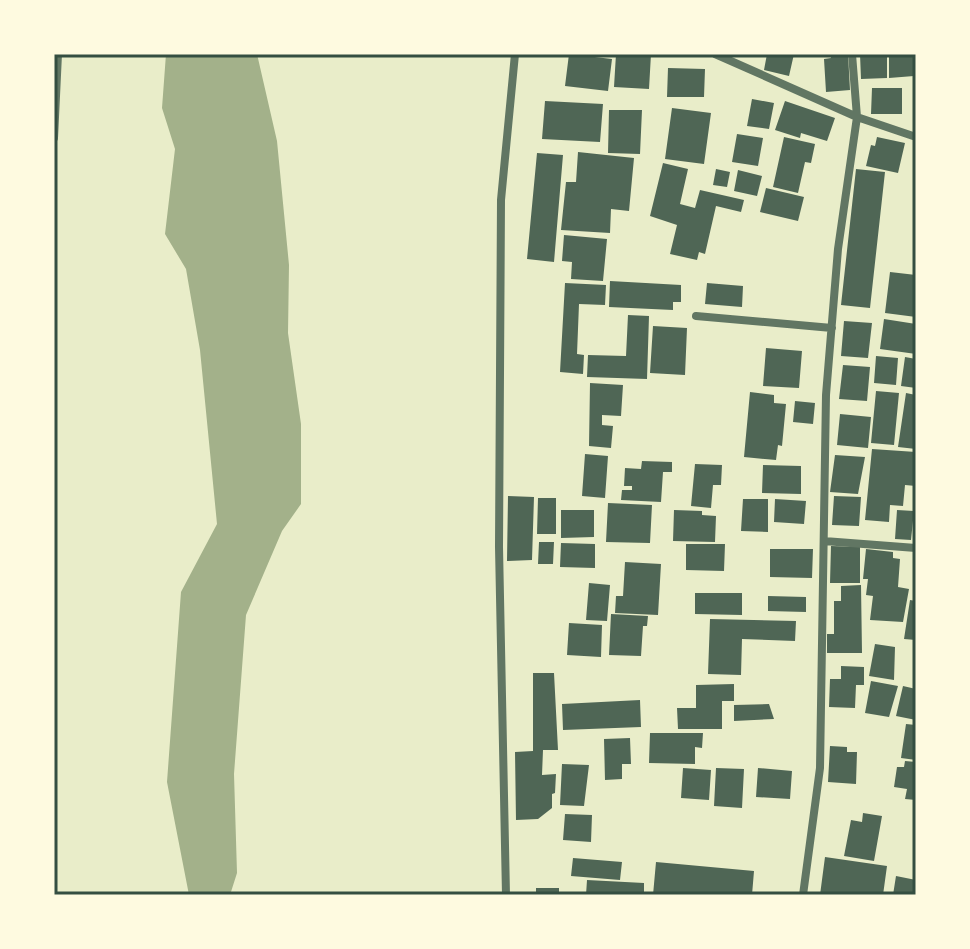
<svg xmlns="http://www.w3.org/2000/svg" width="970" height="949" font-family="Quicksand,sans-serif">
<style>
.water{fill:#a3b18a}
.building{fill:#4f6655}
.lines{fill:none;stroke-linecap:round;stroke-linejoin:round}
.minor{stroke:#617663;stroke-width:8}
.neatline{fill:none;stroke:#344e41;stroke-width:3}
</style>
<rect width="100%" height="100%" fill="#e9edc9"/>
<path class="water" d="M166,54H257L277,141L289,265L288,333L301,424V504L282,531L246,615L234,774L237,873L230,895H189L167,782L181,592L217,524L200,350L186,269L165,234L175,149L162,108Z"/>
<path class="building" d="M569,54L612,59L608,91L565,86Z
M616,54H651L649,89L614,87Z
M767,54H794L789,76L764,70Z
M830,54H848L850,90L826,92L824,59L831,58Z
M860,54H887V78L861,79Z
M889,54H914V76L889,78Z
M668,68L705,69L704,97H667Z
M872,88H902V114H871Z
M752,99L774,103L769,129L747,126Z
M545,101L603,104L600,142L542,139Z
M785,101L835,118L827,141L801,133L800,138L775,130Z
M672,108L711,113L704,164L665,159Z
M609,110H642L640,154L608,153Z
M737,134L763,138L758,166L732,162Z
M784,137L815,144L811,163L805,162L798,193L773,187Z
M877,137L905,143L898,173L866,166L871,145L875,146Z
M578,152L634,158L629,211L611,209L610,233L561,230L566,182H576Z
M537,153L563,155L554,262L527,259Z
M663,163L688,169L680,204L695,208L700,190L744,200L741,212L716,206L705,254L699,252L697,260L670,254L677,225L650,216Z
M716,169L730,172L727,187L713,185Z
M856,169L885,172L870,308L841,305Z
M738,170L762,176L757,196L734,191Z
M766,188L804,197L798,221L760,212Z
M564,235L607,239L603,281L571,279L572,262L562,261Z
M890,272L916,275V317L885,313Z
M610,281L681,285V302H673V310L609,307Z
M565,283L606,285L605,305L579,304L577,354L584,355L583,374L560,372Z
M707,283L743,286L742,307L705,304Z
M628,315L649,316L647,379L587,377L588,355L626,356Z
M884,319L916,324V354L880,349Z
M844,321L872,323L868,358L841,356Z
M653,326L687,328L685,375L650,373Z
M766,348L802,351L799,388L763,386Z
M876,356L898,358L896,385L874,383Z
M905,357L916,359V388L901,386Z
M843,365L870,367L867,401L839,399Z
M590,383L623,385L621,416L602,415V425L613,426L611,448L589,446Z
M876,391L899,393L894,445L871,443Z
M750,392L774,395V403L786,404L782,446L778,445L776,460L744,457Z
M906,393L916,395V449L898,447Z
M795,401L815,403L813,424L793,422Z
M840,414L871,417L868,448L837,445Z
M872,449L916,452V486L905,485L903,506L890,505L889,522L865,520Z
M585,454L608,456L605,498L582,496Z
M835,455L865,457L858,494L830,492Z
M642,461L672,462V472H663L661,502L621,500L622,490H632V486H624L625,468L641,469Z
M695,464L722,465L721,485H713L711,508L691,506Z
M763,465L801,466V494L762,493Z
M508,496L534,497L532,560L507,561Z
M834,496L861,497L859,526L832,525Z
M538,498H556V534H537Z
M743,499H768V532L741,531Z
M775,499L806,501L804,524L774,522Z
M608,503L652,505L650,543L606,542Z
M561,510H594V537L561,538Z
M674,510L702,511V515L716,516L715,542L673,541Z
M897,510L914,511L911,540L895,539Z
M539,542H554L553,564H538Z
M561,543L595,544V568L560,567Z
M686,544H725L724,571L686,570Z
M831,546L860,547V583H830Z
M770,549H813L812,578L770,577Z
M866,549L893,552V558L900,559L898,587L909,589L903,622L870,620L873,596L866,595L868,579H863Z
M625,562L661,564L658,615L615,613L616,596H623Z
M589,583L610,585L607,621L586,620Z
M861,585L862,653H827V634H834V601H841V586Z
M695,593H742V615L695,614Z
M768,596L806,597V612L768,611Z
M910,600L916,601V640L904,639Z
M611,614L648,616L647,626H643L641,656L609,655Z
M710,619L796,621L795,641L742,639L741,675L708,674Z
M569,623L602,625L601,657L567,655Z
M875,644L895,647L894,680L869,676Z
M841,666L864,667V685H856L855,708L829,707L830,679H841Z
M533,673H554L558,750H543L542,775L556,774L555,793L552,794V808L538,819L516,820L515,752L533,751Z
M871,681L898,686L889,717L865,713Z
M734,684V701H722V729H678L677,708H696V685Z
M903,686L916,689V720L896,716Z
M640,700L641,727L563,730L562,704Z
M769,704L774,719L734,721V705Z
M906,724L916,725V760L901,758Z
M650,733H703L702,748L695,747V764L649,763Z
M630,738L631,764H622V779L605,780L604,739Z
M830,746L847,747V752H857L856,784L828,782Z
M905,761L916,762V800L905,799L907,789L894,787L897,767H904Z
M562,764L589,765L584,806L560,805Z
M683,768L711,770L709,800L681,798Z
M716,768L744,769L742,808L714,806Z
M758,768L792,771L790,799L756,797Z
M863,813L882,816L874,861L844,856L851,820L862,822Z
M565,814L592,815L591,842L563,840Z
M825,857L887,866L883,895H820Z
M573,858L622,862L620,880L571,876Z
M656,862L754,871L752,895H653Z
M896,876L916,880V895H893Z
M587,880L644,883V895H586Z
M536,888H559V895H536Z"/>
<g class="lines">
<path class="minor" d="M715,54L857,117L916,137
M54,138L58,54
M696,316L832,328
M824,541L916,548
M506,895L499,547L501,200L515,54
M803,895L820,768L826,395L838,249L857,117L852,54"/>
</g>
<rect width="970" height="949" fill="none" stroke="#fefae0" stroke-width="112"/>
<rect x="56" y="56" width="858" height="837" class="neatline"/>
</svg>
